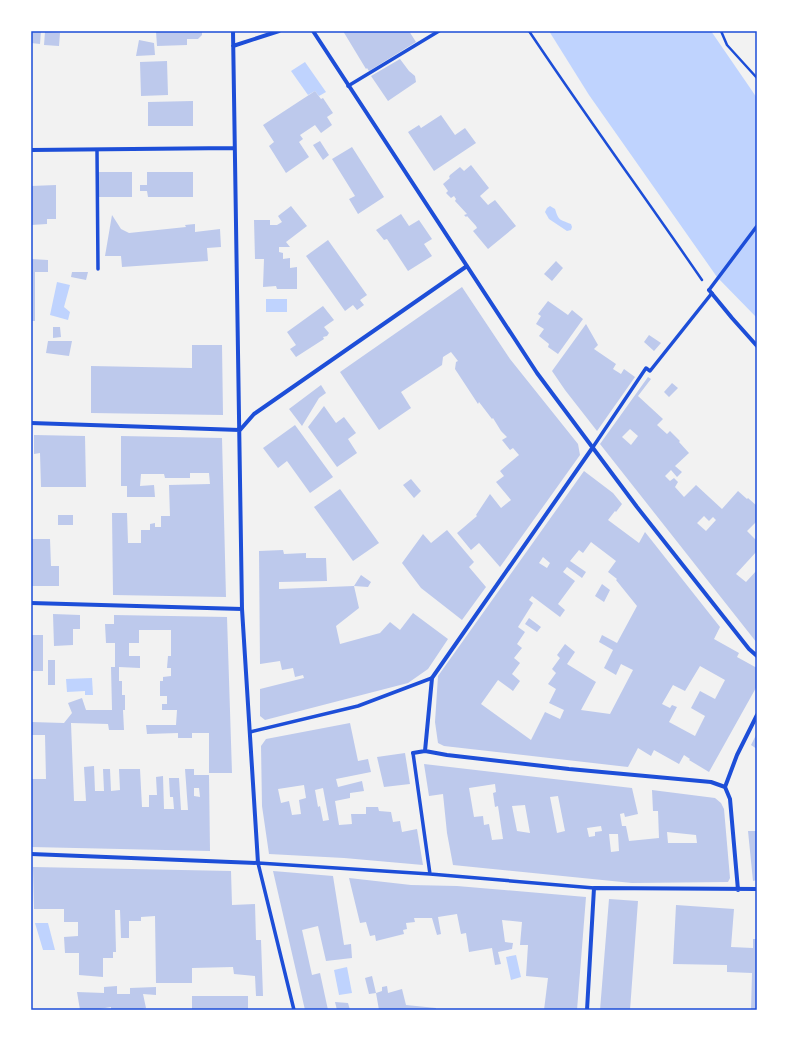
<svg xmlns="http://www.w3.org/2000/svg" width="788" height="1041" font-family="'DM Sans',sans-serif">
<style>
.water{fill:#bfd3fe}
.building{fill:#bdc9ec;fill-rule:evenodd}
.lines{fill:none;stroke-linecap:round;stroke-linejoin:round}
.path{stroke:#1d4ed8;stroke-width:2.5}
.pedestrian{stroke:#1d4ed8;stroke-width:3.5}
.minor{stroke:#1d4ed8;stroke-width:4}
.neatline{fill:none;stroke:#1d4ed8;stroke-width:1.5}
</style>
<rect width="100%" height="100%" fill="#f2f2f2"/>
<path class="water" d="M549,31H711L757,98V318L717,277L589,95Z
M305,62L326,92L319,96L315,91L308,95L291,71Z
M550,206L555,209C559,221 559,219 571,224L572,227L571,230L567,231L549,219L545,212L547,208Z
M57,282L70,285L64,307L70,312L68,320L50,315Z
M266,299H287V312H266Z
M92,678L93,695H85V691L67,692L66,679Z
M35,923H48L55,950H43Z
M516,955L521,977L511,980L506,957Z
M347,967L352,993L339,995L334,970Z"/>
<path class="building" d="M31,31H41L40,44L31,43Z
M156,31H202V35L198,39H187V45L157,46Z
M343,31H409L416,42L369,71L367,68L366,69Z
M45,32L60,33L59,46L44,45Z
M139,40L154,43L155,55L136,56Z
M400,59L409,71L415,76L416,82L388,101L371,76Z
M167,61L168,95L141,96L140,62Z
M315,91L321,99L323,98L333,113L327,117L332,125L321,133L315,125L300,135L303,139L299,142L309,157L286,173L269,146L274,142L263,125Z
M193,101V126H148V102Z
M441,115L455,135L465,128L476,143L434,171L408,132L419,125L421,128Z
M320,141L329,155L323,160L313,145Z
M352,147L384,197L358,214L349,199L355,196L332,159Z
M471,165L489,188L480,196L488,205L495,200L516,226L488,249L473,231L477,228L476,226L467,216L466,217L464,215L467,214L455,201L456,199L454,196L451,198L446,193L448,191L443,184L450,178L449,177L450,175L460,167L464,171Z
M98,172H132V197H98Z
M147,172H193V197H148L147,191H140V185H147Z
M56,185V219H47V224L31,225V186Z
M291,206L307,226L286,242L290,247H279V252L283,253V259L290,258V268L297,267V289H277L276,286L263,287L264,259H255L254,220H270V225H277L282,222L278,216Z
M401,214L409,226L419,220L432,239L424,244L432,256L408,271L387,239L384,240L376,230Z
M112,215L121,229L129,233L186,227L185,225L195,224V232L220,229L221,247L207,248L208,261L122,267L121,256H105Z
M328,240L367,295L360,300L364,305L357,310L353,305L345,311L306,256Z
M31,259L48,260V272H35V321H31Z
M556,261L563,268L552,281L544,274Z
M72,272H88L86,280L71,277Z
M462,287L510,359L578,444L580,455L500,567L479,543L471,550L457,533L477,516L476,515L490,494L501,508L511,500L496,482L504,476L500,471L519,455L513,448L510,450L502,440L507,437L501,431L493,418L492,419L479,402L478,404L455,369L456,362L458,361L451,352L443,357L442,365L401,392L411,408L379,430L340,372Z
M548,301L568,315L572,310L583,319L558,354L548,347L549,344L539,336L544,329L536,324L541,316L538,314Z
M323,306L334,320L324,327L329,333L327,336L323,337L324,339L296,357L290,349L296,345L287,332Z
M586,324L598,345L594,349L616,364L613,369L621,374L624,369L635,377L597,431L565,390L552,371Z
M53,327H60L61,337L53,338Z
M649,335L661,343L654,351L644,342Z
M48,341H72L69,356L46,353Z
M192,345H222L223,415L91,413V366L192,368Z
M648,377L651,379L638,396L663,419L657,425L667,434L670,431L680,441L679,442L689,453L675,466L682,472L677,477L671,470L665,476L670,481L674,478L678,482L675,487L684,497L696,485L722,509L738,491L747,499L748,498L757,506V521L747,531L757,541V551L736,574L746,582L757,570V643L600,444ZM630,429L638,436L631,445L622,437ZM704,516L709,521L713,517L716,520L706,531L697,523Z
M672,383L678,388L669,397L664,392Z
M321,385L326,393L319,398L302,426L289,409Z
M324,406L336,423L344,417L356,433L348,439L357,453L337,467L308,427Z
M295,425L333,477L310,493L287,461L278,468L263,448Z
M34,435L85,436L86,487H41L40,453L34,454Z
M121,436L222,438L226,597L113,595L112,513H127L128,543H141V530H150V524L155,523V527H161V516H170L169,485L210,484L209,473H190V478H165L164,474H141L140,486L154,485L155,497H127V486H121Z
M584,471L613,493L622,504L616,512L615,511L608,520L639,543L645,532L720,627L714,639L739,653L737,657L757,668V686L709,772L689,760L690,759L684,755L679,764L654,750L651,756L638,748L628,767L444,746L438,743L435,722L438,676ZM591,542L616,561L608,572L617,579L616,580L637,606L617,643L602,635L599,642L613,650L604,668L616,675L621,664L633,670L610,714L581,710L596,682L567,664L575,652L565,644L557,655L560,658L552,669L556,673L548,684L556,689L549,703L564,710L560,719L545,712L531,740L481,704L498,680L513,691L520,681L512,674L520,663L514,658L522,648L517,644L525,632L518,627L533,603L529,600L532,596L560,617L565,610L558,604L575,581L563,572L567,567L582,578L586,572L570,561L579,550L583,553ZM543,557L550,563L547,568L539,563ZM700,666L725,680L715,699L700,691L691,708L705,716L695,736L669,722L677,707L672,705L670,708L662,704L673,685L685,691Z
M411,479L421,491L414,498L403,485Z
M340,489L379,543L353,561L314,507Z
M58,515H73V525H58Z
M447,530L474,562L469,567L486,587L462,620L421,588L402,563L423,534L431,543Z
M31,539H50L51,566H59V586H31Z
M283,550L284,554L306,553V558H326L327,581L279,582V589L354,586L359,608L336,626L340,644L380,633L390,622L400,630L413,613L448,639L428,669L408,683L265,720L260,716V689L304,678L303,675L295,677L293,668L282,670L280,661L260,664L259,551Z
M361,575L371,582L368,587L354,586Z
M602,584L610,590L604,602L595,596Z
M53,614L80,615V629H73V645L54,646Z
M114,615L227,617L232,773H209V733H192V738H178V733L147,734L146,725H176L177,710H162V704H167V696H160V681H163V677L171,676V668H167L168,656H171V630H139V643H129V656H140V668L119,667V681H122V695H125V710H123L124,730H109L108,724L71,723L74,801H86L84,767L94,766L95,791H104L103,769H110L111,791L120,790L119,769H140L142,807H149V795H157L156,777L163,776L164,809H174L173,797H170L169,778H179L181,810H188L185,769H194V775H209L210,851L31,847V779H46L45,735H31V722L64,723L72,713L68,703L82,698L86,710H112L111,667H115V643H106L105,624H114ZM194,788H199L200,797L194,796Z
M529,618L541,627L537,632L525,624Z
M31,635H43V671H31Z
M48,660H55V685H48Z
M350,723L358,761L368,759L371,772L336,779L338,787L362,781L364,791L350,793V798L335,801L339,825L352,824L351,814H366V807H378L379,811L391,812L393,822L400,821L402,832L417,829L423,865L344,858L269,854L262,806L261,746L266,739ZM304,785L306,798L299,800L301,814L292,815L289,801L281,803L278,789ZM323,788L329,820L323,821L320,806L318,807L315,790Z
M757,733V749L751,745Z
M405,753L410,784L384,787L377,757Z
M424,764L632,788L638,814L625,817L624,813L620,814L622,826H626L629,841L659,838L658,811H653L652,790L715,798L721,803L724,809L730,878L728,882L632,883L453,865L447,833L443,794L429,796ZM495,784L496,792L493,793L495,807L498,806L503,839L492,840L489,824L484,825L483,816L474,817L469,788ZM558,796L565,831L557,833L550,797ZM525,805L530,833L517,831L512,806ZM601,826L602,831L595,832V836L589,837L587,828ZM667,832L696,835L697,843H668ZM609,834H618L619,851L611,852Z
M748,831H757V880L753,881Z
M33,867L231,871L232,905L255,904L256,940H261L263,996H256L255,976L234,974L233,967L192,968V983H156L155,916L141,917V921H129V938H121L120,910H115L116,952H113V958H103V977L79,975V953H65L64,937L78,936V922H64V909H34Z
M273,871L333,876L344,945L351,944L352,958L326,961L318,926L302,930L312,975L320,973L328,1010H305Z
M349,878L411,885L457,886L586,897L577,1010H544L548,978L526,976L528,945H520L522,922L502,920L505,942L513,943L512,949L498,952L501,964L495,965L492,948L469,952L466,933L461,934L457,914L438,917L441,934L437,935L432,918H414L415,922L406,923L407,929L403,930L404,934L376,941L375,935L370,936L366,922L360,923Z
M609,899L638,901L630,1010H600Z
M676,905L734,909L731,947L753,948V939H757V1010H751L752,973L727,972V965L673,964Z
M372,976L376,993L369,994L365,978Z
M117,986V994H130V988L156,987V995L143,994L146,1008L139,1010H111V1007L93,1010H80L77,992L104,993V987Z
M387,986L388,993L402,989L406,1005L436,1008V1010H416V1009L410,1010H379L376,993L382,991V987Z
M192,996H248V1010H192Z
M335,1002L348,1003L350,1010H337Z"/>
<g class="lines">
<path class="path" d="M529,31C585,115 645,197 702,280
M721,31L727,45L757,78"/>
<path class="pedestrian" d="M348,86L439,31
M97,150L98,269
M709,290L757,226
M593,447L646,368L650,371L712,293
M250,732L358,706L432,678
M413,753L430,874
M294,1010L258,863L430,874L594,888"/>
<path class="minor" d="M313,31L537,373L637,507L749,649L757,656
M233,46L279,31
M31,150L234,148
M709,290L732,318L757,346
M31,423L240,430
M240,430L254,414L467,266
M31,603L242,609
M425,751L432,678L593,447
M413,753L425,751L447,755L569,769L711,782L725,787
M31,854L258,863L242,609L233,31
M738,890L730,799L725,787L737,755L757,715
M587,1010L594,888L757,889"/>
</g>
<rect width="788" height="1041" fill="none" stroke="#ffffff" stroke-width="64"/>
<rect x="32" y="32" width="724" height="977" class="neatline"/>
</svg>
